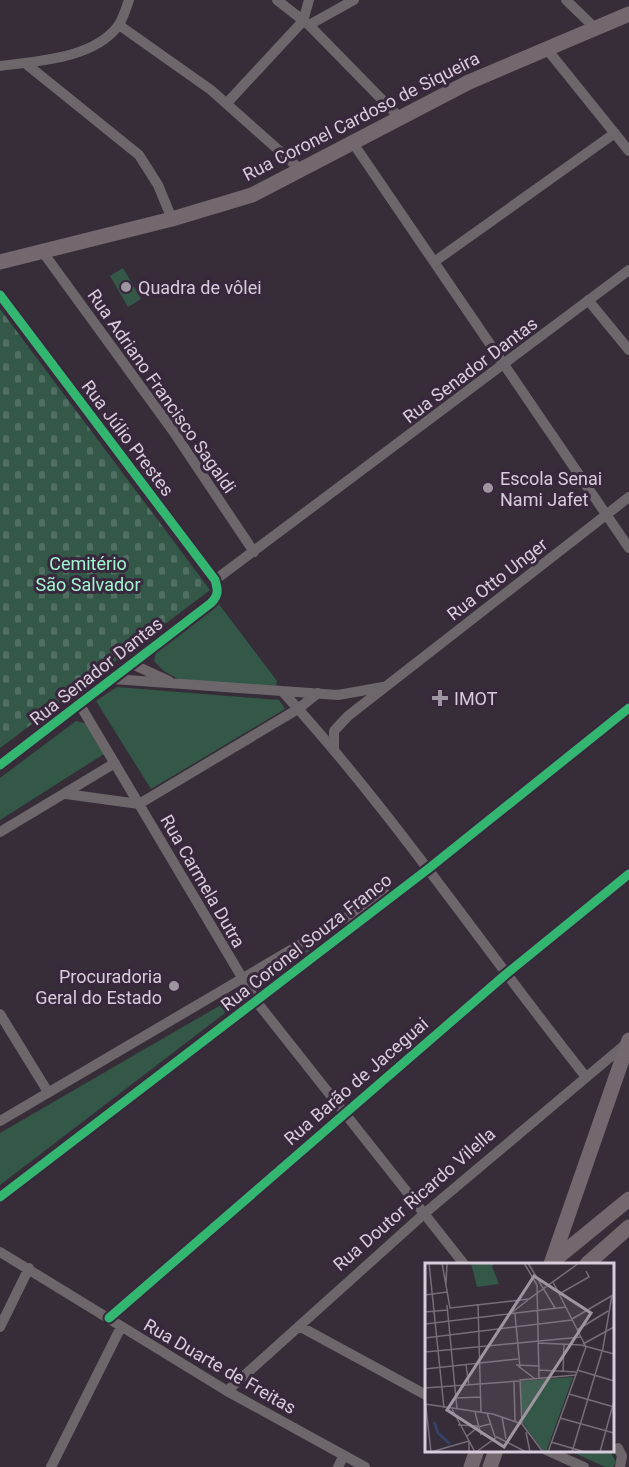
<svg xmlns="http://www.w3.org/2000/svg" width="629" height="1467" font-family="Roboto,sans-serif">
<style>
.cemetery{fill:url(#cemetery-stones)}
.green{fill:#335848}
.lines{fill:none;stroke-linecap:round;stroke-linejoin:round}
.street{stroke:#6d676b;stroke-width:10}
.secondary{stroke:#72686e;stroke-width:15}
.cycleway-casing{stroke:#39283d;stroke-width:13}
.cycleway{stroke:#33b770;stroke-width:9}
.poi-dot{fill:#9f95a1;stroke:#39283d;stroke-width:2}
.labels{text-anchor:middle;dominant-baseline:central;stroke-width:6;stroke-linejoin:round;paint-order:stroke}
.street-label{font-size:18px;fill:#d8cdda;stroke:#39283d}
.poi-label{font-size:18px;fill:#d8cdda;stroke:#39283d;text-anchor:start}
.park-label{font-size:18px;fill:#a0f7cf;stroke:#39283d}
.inset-river{fill:none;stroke:#344468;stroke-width:3}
.inset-road{fill:none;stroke:#776d79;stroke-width:1.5}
.view{fill:#9f95a1;fill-opacity:0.15;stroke:#9f95a1;stroke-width:3}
.inset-edge{fill:none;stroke:#d8cdda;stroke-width:3}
</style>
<defs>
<pattern id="cemetery-stones" width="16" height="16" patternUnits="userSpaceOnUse" patternTransform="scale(1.5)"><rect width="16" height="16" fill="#335848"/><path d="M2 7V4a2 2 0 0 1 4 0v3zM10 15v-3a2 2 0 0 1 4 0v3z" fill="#506f62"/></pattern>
</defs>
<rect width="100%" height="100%" fill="#362d38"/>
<path class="cemetery" d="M0,309L210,590L0,748Z"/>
<path class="green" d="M123,268L141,299L128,307L110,276Z
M218,603L277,681L276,686L182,681L164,671L154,661L156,652Z
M117,687L279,700L285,709L151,789L96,701Z
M76,721L87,724L104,754L0,820V778Z
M322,941L260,988L257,986V979Z
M238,995L242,1000L0,1185V1133Z
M570,1451H610L616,1462L613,1467H605Z"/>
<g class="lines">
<path class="street" d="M277,0L309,25L399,117
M566,0L595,28
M119,25L211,90L301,170
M309,25L354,0
M546,48L629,151
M25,63L139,155L158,185L172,219
M0,66C37,61 93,59 118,26C123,19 126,8 129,0
M227,103L303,21L309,0
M353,143L629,548
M42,251L173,431L254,552
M434,262L615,133
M0,295L215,580C218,590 219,595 211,603L0,765
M588,300L629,350
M215,580L629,270
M132,664L169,681
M113,679L338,695L383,687
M282,691C392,811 484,949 586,1077
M80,705L256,1001L464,1264
M334,751V731L348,716L629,497
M66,794L139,804L298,709L318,693
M0,832L115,763
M0,1014L48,1092
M0,1121L386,894
M0,1197L428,869L629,708
M0,1252L227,1391L365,1467
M109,1318L505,975L629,874
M299,1326L426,1395
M0,1327L29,1268
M227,1391L425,1213L627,1043
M618,1448L622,1456L620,1467
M546,1450L584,1467
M51,1467L121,1327
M338,1467L344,1455"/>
<path class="secondary" d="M0,262L172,219L252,195L469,82L629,14
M552,1262L629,1199
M551,1264L629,1040
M587,1264L629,1227
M471,1467L477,1450
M490,1467L496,1450"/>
<g class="cycleway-casing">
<path id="cycleway" d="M0,295L215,580C218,590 219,595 211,603L0,765
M0,1197L428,869L629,708
M109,1318L505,975L629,874"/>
</g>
<use href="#cycleway" class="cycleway"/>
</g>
<g class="poi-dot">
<circle cx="126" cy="287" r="6"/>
<circle cx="488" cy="488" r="6"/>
<path d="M437 689h6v6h6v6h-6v6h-6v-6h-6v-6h6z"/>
<circle cx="174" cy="986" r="6"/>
</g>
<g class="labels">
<g class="street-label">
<text transform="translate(361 116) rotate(-27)">Rua Coronel Cardoso de Siqueira</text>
<text transform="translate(470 370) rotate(-37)">Rua Senador Dantas</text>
<text transform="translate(162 391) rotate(55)">Rua Adriano Francisco Sagaldi</text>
<text transform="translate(128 438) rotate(53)">Rua Júlio Prestes</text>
<text transform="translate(497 579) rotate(-38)">Rua Otto Unger</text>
<text transform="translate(96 671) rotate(-38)">Rua Senador Dantas</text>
<text transform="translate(203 881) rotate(60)">Rua Carmela Dutra</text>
<text transform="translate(306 942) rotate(-38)">Rua Coronel Souza Franco</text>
<text transform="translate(356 1081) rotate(-41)">Rua Barão de Jaceguai</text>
<text transform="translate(414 1199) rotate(-41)">Rua Doutor Ricardo Vilella</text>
<text transform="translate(220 1366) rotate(30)">Rua Duarte de Freitas</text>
</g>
<g class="poi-label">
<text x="138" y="287">Quadra de vôlei</text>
<text x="500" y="478">Escola Senai<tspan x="500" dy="21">Nami Jafet</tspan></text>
<text x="454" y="698">IMOT</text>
<text x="162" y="976" text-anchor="end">Procuradoria<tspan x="162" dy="21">Geral do Estado</tspan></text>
</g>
<g class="park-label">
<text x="88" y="563">Cemitério<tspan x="88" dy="21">São Salvador</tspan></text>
</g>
</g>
<g transform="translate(425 1263)">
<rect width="189" height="189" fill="#362d38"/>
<path d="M148,114L121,189H119L98,160L95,118Z" fill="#335848"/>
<path d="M46,0H71L67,3L74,21L52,24Z" fill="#335848"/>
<path class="inset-river" d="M9,159L13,170L25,181"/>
<path class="inset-road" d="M4,0L19,145M17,0L25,45L104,36L154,0M99,0L112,22L114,115M103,0L130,45M128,19L161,84M21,21L22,0M134,31L164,14L161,8M0,32L22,29M53,41L56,150M22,42L32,146M0,49L22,47M85,51L103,37M90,51L95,104M147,56L188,32M0,61L141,44M152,67L183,48M0,75L147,57M113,80L156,82L189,91M158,81L189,64M0,89L156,74M41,102L44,122M91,102L115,103M93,103L109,115M0,106L93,96M114,107L151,109M152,107L189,118M138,109L139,81M89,118L90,158M0,125L94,118M144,131L189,144M31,135L55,134M0,136L6,189M0,141L68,151L97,161L118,189M27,146L50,189M50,149L56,172M62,150L70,174M77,154L81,176M135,155L189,170M97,161L95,117L151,112M33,162L53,163M101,169L105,189M41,174L53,164L65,161M126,179L160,189M6,189L44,178V189M51,189L72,174L101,189M123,189L161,84M147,189L178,85L187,32M175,189L189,138"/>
<path class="view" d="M109,13L166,50L79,184L22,147Z"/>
<rect width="189" height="189" class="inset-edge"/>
</g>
</svg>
